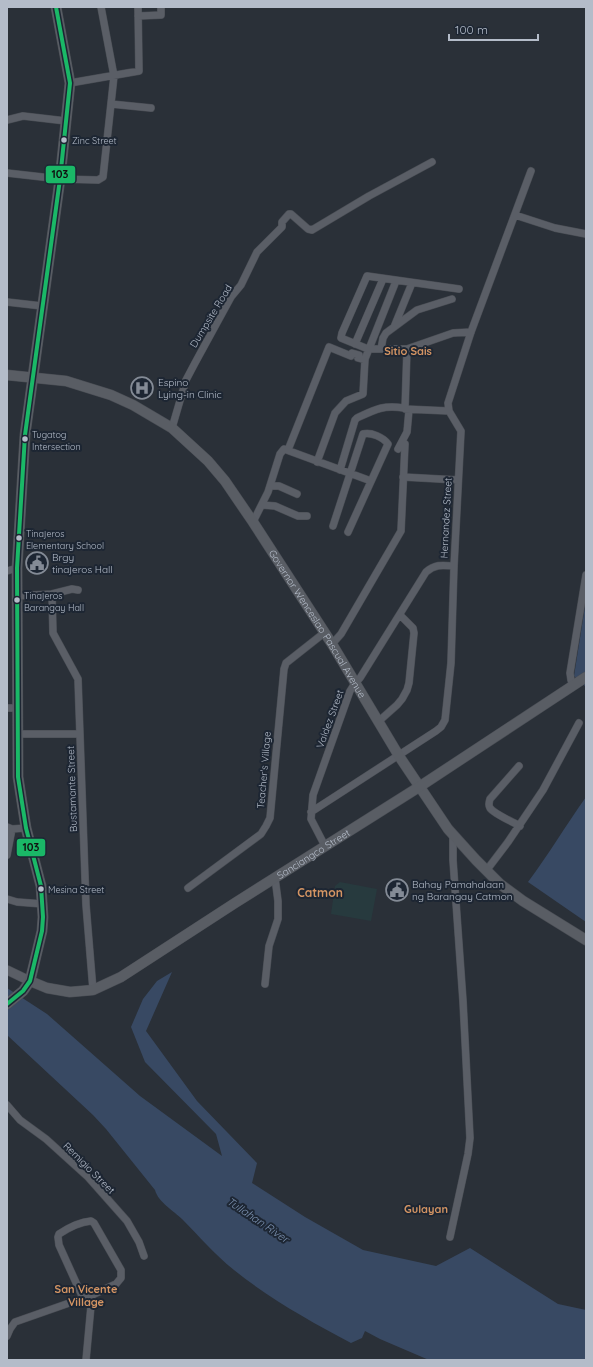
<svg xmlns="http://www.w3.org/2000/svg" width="593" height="1367" font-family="Quicksand,sans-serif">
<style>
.green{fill:#273a3e}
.water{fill:#384963}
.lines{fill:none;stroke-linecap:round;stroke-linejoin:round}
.minor-casing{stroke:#484c53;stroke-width:8}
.tertiary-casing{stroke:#484c53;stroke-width:10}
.secondary-casing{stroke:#484c53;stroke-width:11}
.minor{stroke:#5a5e66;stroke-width:7}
.tertiary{stroke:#5a5e66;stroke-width:9}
.secondary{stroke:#595d64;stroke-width:10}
.bus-1-casing{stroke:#1d2633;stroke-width:7}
.bus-1{stroke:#1ab867;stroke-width:4}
.bus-dot{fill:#b4bcc9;stroke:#1d2633;stroke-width:1.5}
.labels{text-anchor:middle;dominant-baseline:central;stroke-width:4;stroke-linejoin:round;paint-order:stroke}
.bus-label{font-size:9px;fill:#b4bcc9;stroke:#1d2633;text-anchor:start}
.street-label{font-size:10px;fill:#b4bcc9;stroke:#1d2633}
.poi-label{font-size:10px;fill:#b4bcc9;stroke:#1d2633;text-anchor:start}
.neighbourhood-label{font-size:11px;font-weight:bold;fill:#d59563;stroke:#1d2633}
.water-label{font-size:11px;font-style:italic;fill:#7c92b1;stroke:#1d2633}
.quarter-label{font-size:12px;font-weight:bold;fill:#d59563;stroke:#1d2633}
.line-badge{stroke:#1d2633;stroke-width:1.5}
.pale-badge-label{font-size:11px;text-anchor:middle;font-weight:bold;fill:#111}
</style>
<rect width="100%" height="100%" fill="#2a3038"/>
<path class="green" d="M340,882L377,889L371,921L331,914L335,886Z"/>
<path class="water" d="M586,600V687L574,676Z
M586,797V922L528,882C549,854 566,825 586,797Z
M172,972L146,1031L197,1101L257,1163L252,1183L305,1217L363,1250L436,1266L470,1248L558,1304L586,1310V1360H429L380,1339L365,1331L362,1338L351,1343C310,1321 270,1299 234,1270C215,1255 199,1236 182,1219C174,1211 158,1202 155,1190L106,1129L93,1115L7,1035V988L47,1014L140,1096L222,1156L216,1134L145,1062L131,1027L143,999L157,981Z"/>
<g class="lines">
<g class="minor-casing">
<path id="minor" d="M138,16L161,15V7
M70,83L139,71L138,7
M111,104L151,108
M7,120L23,116L66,121
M7,173L60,179L98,180L103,177L114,76L101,7
M515,215L555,228L586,234
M459,289L367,276L342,333L341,338L368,349H407L453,333L471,332
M7,302L42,306
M394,327L412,283
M355,344L383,279
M381,349L383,338L386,333L417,310L452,299
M407,349L405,409L449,411
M172,428L186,380L195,363L231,297L241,285L257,252L282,227V222L289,214H291L308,229L312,230L369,196L432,162
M398,449L407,432L409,410
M288,450L329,347L351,356L352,353L359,355L358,358L365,360
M317,462L335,413L346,401L363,394L365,359L396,281
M340,470L355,420L357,418C376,409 383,405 404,408
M403,477L458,480
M270,486H279L297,494
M262,505L275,506L298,516H307
M253,522L268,492L280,454L284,449L371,481
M333,526L363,434C371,432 383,437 388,444L348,532
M7,571L17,568
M52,594L53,633L78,679L86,905L93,990
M17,596L52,594L72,589L78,590
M332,644L341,634L401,531L405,444
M573,685L571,680L570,673L586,575
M7,708H17
M379,721L397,705L402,699L407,690L409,683L414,633L413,628L400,615
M17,734H80
M519,766L490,799C489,802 488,805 490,808C494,814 513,822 520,826
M311,812L436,731L441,727L445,720L451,663L454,566L461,431L449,411L448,403L471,332L531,171
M7,827L12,829L26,828
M325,846L311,819L313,795L350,691L355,683L360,678L426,572C435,564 442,565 454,566
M7,855L12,829
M486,871L508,842L543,790L579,723
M188,888L261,834L266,826L270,818L284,669L286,663L324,633
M7,899L17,902L43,904
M265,984L269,946L278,919V901L275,878
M7,1105L20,1120L46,1139L88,1177L127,1221L139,1242L144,1256
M450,1237L468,1154L470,1138L463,1001L453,860V836
M7,1336L10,1329L15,1322L92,1295L116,1284L121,1278V1270L94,1223L91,1221C80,1222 68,1228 59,1234L58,1237L59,1245L83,1298
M86,1360L92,1295"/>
</g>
<g class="tertiary-casing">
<path id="tertiary" d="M7,970L30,981"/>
</g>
<g class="secondary-casing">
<g id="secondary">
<path id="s1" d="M7,375L66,381L111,395L133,405L172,428L208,461L225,481L253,522L332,644L399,756L448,829L476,860L500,884L523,901L586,940"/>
<path id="s2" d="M30,981L47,988L70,992L93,990L121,977L235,903L419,787L586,677"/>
<path d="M7,1004L23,991L30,981L42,931L43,917L41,886L26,828L18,777L17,568L25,435L60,179L70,83L56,7"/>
</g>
</g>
<use href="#minor" class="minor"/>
<use href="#tertiary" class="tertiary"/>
<use href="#secondary" class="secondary"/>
<g class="bus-1-casing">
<path id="bus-1" d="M7,1004L23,991L30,981L42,931L43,917L41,886L26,828L18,777L17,568L25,435L60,179L70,83L56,7"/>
</g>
<use href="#bus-1" class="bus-1"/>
</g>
<defs>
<g id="hospital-ring" transform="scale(1.15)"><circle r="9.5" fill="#1d2633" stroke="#848b96" stroke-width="1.5"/><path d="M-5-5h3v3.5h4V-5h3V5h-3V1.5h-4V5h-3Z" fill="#848b96"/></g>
<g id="civic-ring" transform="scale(1.15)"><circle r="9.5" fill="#1d2633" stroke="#848b96" stroke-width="1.5"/><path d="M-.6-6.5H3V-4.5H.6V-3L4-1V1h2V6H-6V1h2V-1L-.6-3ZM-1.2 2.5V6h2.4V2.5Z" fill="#848b96"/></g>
</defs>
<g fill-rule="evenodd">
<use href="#hospital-ring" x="142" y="388"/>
<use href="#civic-ring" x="37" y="563"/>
<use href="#civic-ring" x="397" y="890"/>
</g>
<g class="bus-dot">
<circle cx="64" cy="140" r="3.5"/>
<circle cx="25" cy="439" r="3.5"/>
<circle cx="19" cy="538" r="3.5"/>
<circle cx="17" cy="600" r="3.5"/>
<circle cx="41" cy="889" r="3.5"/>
</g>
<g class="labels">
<g class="bus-label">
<text x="72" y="140">Zinc Street</text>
<text x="32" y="434">Tugatog<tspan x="32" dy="12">Intersection</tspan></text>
<text x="26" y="533">Tinajeros<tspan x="26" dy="12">Elementary School</tspan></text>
<text x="24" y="595">Tinajeros<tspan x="24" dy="12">Barangay Hall</tspan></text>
<text x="48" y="889">Mesina Street</text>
</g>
<g class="street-label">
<text transform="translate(211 316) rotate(-59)">Dumpsite Road</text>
<text transform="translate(446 518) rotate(-87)">Hernandez Street</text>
<text stroke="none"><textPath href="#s1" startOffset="421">Governor Wenceslao Pascual Avenue</textPath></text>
<text transform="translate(330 719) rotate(-70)">Valdez Street</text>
<text transform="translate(264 770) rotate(-85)">Teacher's Village</text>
<text transform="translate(72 789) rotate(-92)">Bustamante Street</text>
<text stroke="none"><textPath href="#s2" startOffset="324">Sanciangco Street</textPath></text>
<text transform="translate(89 1168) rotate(45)">Remigio Street</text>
</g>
<g class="poi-label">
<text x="158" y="382">Espino<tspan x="158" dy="12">Lying-in Clinic</tspan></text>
<text x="52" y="557">Brgy<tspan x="52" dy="12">tinajeros Hall</tspan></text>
<text x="412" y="884">Bahay Pamahalaan<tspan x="412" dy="12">ng Barangay Catmon</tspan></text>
</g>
<g class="neighbourhood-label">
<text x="408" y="351">Sitio Sais</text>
<text x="426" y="1209">Gulayan</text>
<text x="86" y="1289">San Vicente<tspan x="86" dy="13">Village</tspan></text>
</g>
<g class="water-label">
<text transform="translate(258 1220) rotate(34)">Tullahan River</text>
</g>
<g class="quarter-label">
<text x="320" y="892">Catmon</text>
</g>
</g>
<g class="line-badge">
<rect x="45" y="165" width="31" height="19" rx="4" fill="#1ab867"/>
<rect x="16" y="838" width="30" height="19" rx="4" fill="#1ab867"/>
</g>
<g class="pale-badge-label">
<text x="60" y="178">103</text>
<text x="31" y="851">103</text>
</g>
<rect width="593" height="1367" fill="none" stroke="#b4bcc9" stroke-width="16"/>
<path d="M449 34v6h89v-6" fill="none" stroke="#b4bcc9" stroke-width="2"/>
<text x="455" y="34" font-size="12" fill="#b4bcc9" stroke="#1d2633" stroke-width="3" paint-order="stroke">100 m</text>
</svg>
